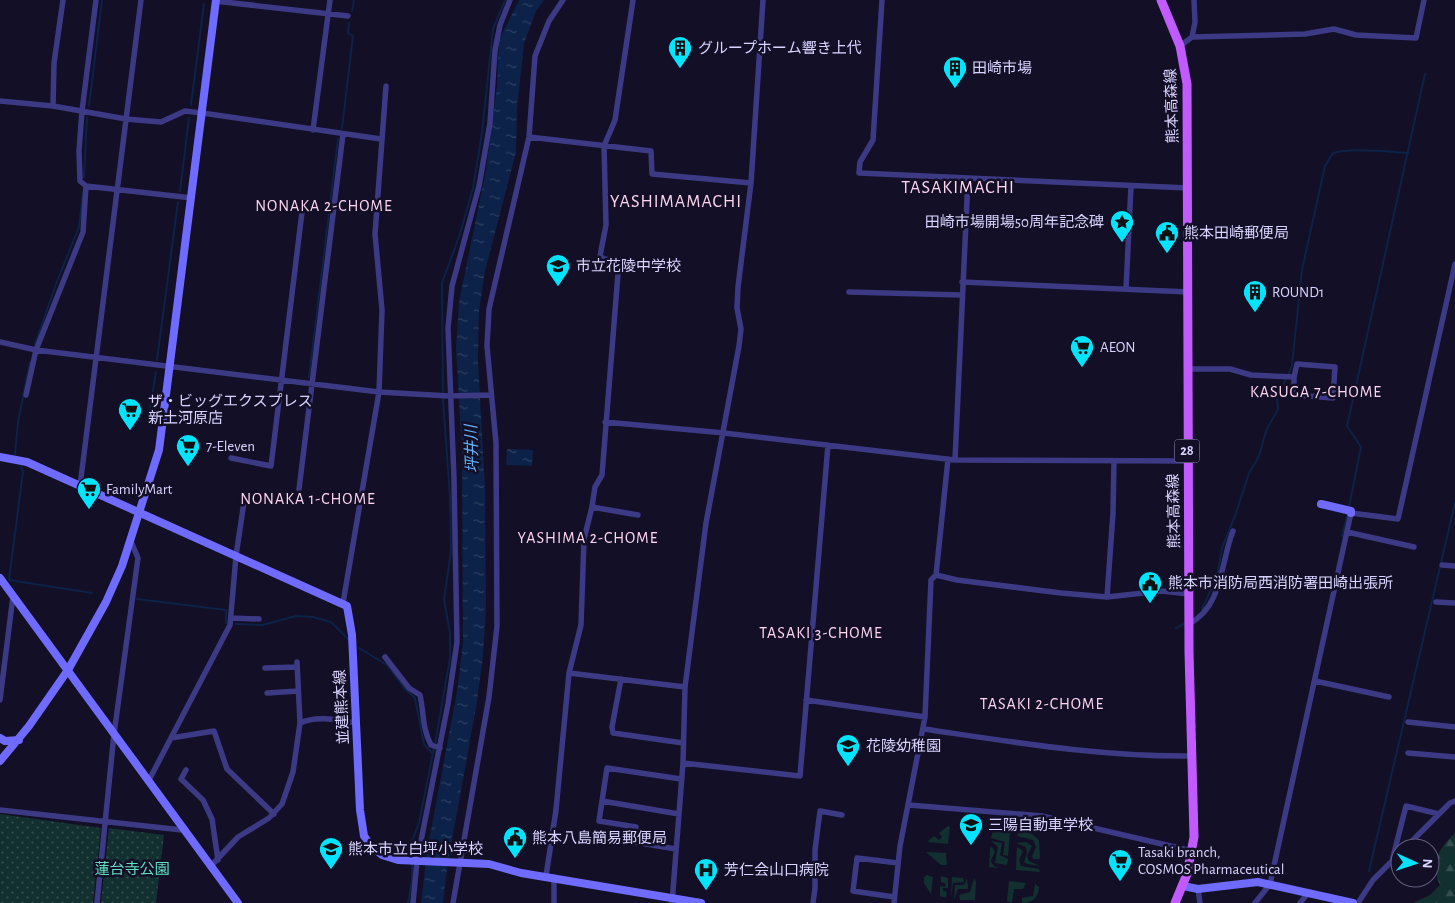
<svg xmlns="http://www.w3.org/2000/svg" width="1455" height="903" font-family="'Alegreya Sans','Noto Sans JP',sans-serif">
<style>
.grass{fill:#12302f}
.forest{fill:url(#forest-firs)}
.park{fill:url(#park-dots)}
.water{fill:url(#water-ripples)}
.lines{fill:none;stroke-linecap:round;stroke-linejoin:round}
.stream{stroke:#0c2248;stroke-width:2}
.street{stroke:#3d3a85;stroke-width:5.5}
.secondary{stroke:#6f6bff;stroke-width:8}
.primary{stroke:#c25bff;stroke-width:9}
.labels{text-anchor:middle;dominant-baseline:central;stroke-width:5;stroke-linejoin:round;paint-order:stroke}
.shield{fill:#130f26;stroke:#9e99be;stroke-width:1}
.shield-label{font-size:14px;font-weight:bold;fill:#d9d4ff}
.poi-label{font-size:15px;fill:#d9d4ff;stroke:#130f26;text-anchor:start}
.street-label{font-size:15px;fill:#d9d4ff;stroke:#130f26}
.park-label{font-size:15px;fill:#5fe0c0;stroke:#130f26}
.neighbourhood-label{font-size:16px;letter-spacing:1px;fill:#ffd6f0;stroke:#130f26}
.water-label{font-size:16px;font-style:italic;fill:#62b6ff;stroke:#130f26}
.quarter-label{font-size:18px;letter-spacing:1px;fill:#ffd6f0;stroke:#130f26}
</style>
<defs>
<pattern id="forest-firs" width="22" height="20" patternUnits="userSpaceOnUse" patternTransform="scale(1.25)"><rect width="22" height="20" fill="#12302f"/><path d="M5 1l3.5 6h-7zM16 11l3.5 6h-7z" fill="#344d4e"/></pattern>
<pattern id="park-dots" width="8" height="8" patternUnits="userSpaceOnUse" patternTransform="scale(1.25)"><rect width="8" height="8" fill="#12302f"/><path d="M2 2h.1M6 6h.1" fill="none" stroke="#344d4e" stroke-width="1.8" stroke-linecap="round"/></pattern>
<pattern id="water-ripples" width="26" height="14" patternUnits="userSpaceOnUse" patternTransform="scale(1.25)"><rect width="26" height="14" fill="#0c2248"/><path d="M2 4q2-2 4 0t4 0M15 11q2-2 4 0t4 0" fill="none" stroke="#2f4163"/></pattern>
</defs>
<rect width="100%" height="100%" fill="#130f26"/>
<path class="grass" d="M948,826L950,827L948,844L927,842L934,836L939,840L942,837L939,833Z
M993,830L1010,832L1008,856L1003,855L1005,842L991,838Z
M1019,831L1031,833L1039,840L1040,859H1033L1032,856L1036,847L1033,840L1017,836Z
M991,841L1002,843L1000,855L1008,859L1007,865L995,863L998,847Z
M1026,842L1032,846L1027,856L1029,861L1040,866L1027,864L1024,862L1027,853L1026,847L1016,843Z
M992,847L995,852L991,860C993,870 1001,867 1007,869L989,867L990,848Z
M1017,847L1023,851L1019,860L1021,866L1039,869L1040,872L1016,870Z
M926,852L946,853L947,865H941Z
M927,875L933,877L931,894L924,883V877Z
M941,876L948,878V888H943V891L947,892L946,898L940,896V886L945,887L946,884L941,882Z
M952,877L963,878L964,882L953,883L951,899Z
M967,878L968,889H958L954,900L955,885H964Z
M974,878L976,882L975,900H960L959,895L970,892Z
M1009,881L1026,883L1023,889H1014L1012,903L1007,901Z
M1035,884L1039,887C1038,898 1032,903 1022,903V898L1033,896Z"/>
<path class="forest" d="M1455,833V903H1413L1430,895L1440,885C1430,863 1439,848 1455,833Z"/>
<path class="park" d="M0,814L101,828L93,903H0Z
M109,828L164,835L156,903H101Z"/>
<path class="water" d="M519,0H544L536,11L524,43L517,109L516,152L485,271L479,311L478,361L485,489L486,609L483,655L477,702L447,868L443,903H421L427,852L458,686L463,641L462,452L456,349L459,302L486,170L497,87L499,40Z
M507,449L533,450L532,466L506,465Z"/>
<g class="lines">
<path class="stream" d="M352,11L354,0
M191,105L204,4
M89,106L102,0
M342,128L353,36L348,33L349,23
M84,177L87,118
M180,191L189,118
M35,344L56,284L79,227L83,192
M157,360L178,202
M1288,375L1292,365L1302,270L1325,166C1328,162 1330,155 1334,153C1348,147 1392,152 1408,153
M309,377L338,139
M150,408L156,372
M15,454L18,422L30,362
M21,467L23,471L9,580L92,593
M1349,507L1361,447L1347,426L1425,74
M1342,536L1348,512
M137,599L226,610V623
M1202,609L1217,577L1222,548L1235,516L1249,473L1259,456L1266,431L1278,409L1277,397L1286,379
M236,624L263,625L296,616L313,617L331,622L348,639
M1176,628L1186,623
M359,648L387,665L405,689L415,698L424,744L433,754
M435,744L450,658V633L444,600L451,551L450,496L443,401L442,283L460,234L473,188L482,133L493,29L505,0
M412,858V841L419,823L434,748
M1369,871L1455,503
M408,903L412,880V863"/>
<path class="street" d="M882,0L873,140L860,162L859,173L1188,188
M215,1L348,16
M1192,37L1195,22L1194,0
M1180,46L1192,37L1305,34L1334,29L1356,35L1416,38L1424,0
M0,101L53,106L126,119L161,122L185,111L202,113L381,139
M53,106L54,63L63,0
M313,130L330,0
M529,137L651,151L652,174L751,183
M86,186L80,181L79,151L82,111L96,0
M962,282L1189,292
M1126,289L1131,186
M849,292L961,295
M0,342L36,350L379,392L449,396L490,395
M1188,369H1230L1251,375L1294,377L1297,364L1335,367L1333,398L1294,395V377
M26,395L36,350L83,232L86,186L192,198
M605,422L724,433L955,460L1187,461
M231,458L271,466L302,212
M955,460L968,178
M80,486L141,0
M299,489L343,134
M592,507L638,515
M1347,532L1414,547
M1442,565L1455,566
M936,575L957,580L1061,593L1107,597L1162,591L1189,594
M1107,597L1113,513L1114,461
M1436,602L1455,603
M343,603L379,392L382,310L375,234L386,86
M231,618L259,619
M1189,624C1223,606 1220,564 1233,531
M385,657L409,688L420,695C424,713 422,728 431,745L440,748
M297,662L300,723
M265,668L297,667
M569,673L685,687
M621,679L612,727L613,733L683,743
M1315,681L1389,697
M267,693L298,691
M0,700L13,596
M806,700L925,717
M1408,722L1455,727
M924,729C1013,742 1101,757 1191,756
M171,738L214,731L227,769L274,814
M1408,753L1455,757
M683,763L800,776L828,445
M186,770L181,779L203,800L212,819L218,860
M148,782L230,625L236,556L245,495
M602,801L679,814
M909,805L1042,816L1192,851
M0,810L182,830
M1405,848L1450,803L1455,801
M676,849L634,842L636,827L599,821L607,768L681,779
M1392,861L1406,806L1439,814
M210,867L238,837L269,818L282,804L293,772L300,723C317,715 338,720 357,723
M546,876L556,810L569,673L581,625L584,539L592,507L595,487L602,475L619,261L604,259L600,256L606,225L604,146L615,120L633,0
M1198,889L1200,903
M894,897L853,891L857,858L898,863
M97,903L114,734L138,558L130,539
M413,903L417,861L448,704L457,642L454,479L448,328L452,286L479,186L490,123L495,50L500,25L510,0
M453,903L489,697L497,626L496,443L487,346L489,309L529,137L535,56L549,21L563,0
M554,903V877
M672,903L683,763L685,687L706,523L739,346L741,329L737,308L738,287L751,183L763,0
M813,903L815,888V850L820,811L842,815
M894,903L900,846L925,717L931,580L936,575L948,459
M1255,903L1270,884L1351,513L1398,519L1455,264
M1300,903L1309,892
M1358,903L1373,880L1400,853"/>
<path class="secondary" d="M0,457L27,462L347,606L352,635L360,810L364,836L372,847L382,855L398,860L489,864L521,873L701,903
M1321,504L1351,511V513
M0,578L238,903
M0,738L5,741L19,740
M0,761L29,726L68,670L106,602L122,566L159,450L216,0
M1183,886L1198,889L1258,882L1353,903"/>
<path class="primary" d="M1161,0L1180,46L1187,84L1189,652L1194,837L1187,874L1175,903"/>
</g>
<defs>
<g id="building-pin" transform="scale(1.25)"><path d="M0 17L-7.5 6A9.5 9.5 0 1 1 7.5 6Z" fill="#00e5ff" stroke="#130f26"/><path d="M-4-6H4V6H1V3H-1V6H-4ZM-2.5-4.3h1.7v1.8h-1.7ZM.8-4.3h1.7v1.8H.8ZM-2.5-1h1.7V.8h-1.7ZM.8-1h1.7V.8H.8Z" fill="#111"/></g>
<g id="sight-pin" transform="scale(1.25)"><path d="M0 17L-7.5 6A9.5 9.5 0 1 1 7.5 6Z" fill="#00e5ff" stroke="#130f26"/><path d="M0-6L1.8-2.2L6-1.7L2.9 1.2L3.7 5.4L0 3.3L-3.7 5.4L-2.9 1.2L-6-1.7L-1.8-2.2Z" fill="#111"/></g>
<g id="civic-pin" transform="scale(1.25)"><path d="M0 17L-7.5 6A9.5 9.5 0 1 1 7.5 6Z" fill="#00e5ff" stroke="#130f26"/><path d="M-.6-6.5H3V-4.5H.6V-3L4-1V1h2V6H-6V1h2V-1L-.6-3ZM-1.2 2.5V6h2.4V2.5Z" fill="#111"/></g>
<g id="school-pin" transform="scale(1.25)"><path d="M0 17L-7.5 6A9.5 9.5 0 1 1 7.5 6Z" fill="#00e5ff" stroke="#130f26"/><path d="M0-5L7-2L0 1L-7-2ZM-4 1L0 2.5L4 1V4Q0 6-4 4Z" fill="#111"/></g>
<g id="supermarket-pin" transform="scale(1.25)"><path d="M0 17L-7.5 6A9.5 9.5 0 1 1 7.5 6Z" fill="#00e5ff" stroke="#130f26"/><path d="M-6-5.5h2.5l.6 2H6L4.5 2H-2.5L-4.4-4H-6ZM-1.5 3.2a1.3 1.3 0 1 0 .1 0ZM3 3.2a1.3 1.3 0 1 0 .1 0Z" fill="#111"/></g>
<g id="hospital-pin" transform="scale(1.25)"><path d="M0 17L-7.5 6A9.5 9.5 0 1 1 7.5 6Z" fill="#00e5ff" stroke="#130f26"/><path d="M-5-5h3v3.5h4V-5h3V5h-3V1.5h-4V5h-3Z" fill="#111"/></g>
</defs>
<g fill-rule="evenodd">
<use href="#building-pin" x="680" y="48"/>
<use href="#building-pin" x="955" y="68"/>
<use href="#sight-pin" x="1122" y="222"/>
<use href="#civic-pin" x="1167" y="233"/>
<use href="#school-pin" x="558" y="266"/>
<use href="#building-pin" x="1255" y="292"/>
<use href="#supermarket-pin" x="1082" y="347"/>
<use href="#supermarket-pin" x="130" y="410"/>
<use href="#supermarket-pin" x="188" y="446"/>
<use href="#supermarket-pin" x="89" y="489"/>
<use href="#civic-pin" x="1150" y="583"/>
<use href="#school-pin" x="848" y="746"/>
<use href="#school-pin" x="971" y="825"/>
<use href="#civic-pin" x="515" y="838"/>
<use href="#school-pin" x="331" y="849"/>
<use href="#supermarket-pin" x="1120" y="861"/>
<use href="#hospital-pin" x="706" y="870"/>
</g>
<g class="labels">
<rect class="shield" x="1174.5" y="439.5" width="25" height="23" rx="4"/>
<g class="shield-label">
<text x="1187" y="451">28</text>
</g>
<g class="poi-label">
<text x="698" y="48">グループホーム響き上代</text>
<text x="972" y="68">田崎市場</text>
<text x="1104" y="222" text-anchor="end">田崎市場開場50周年記念碑</text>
<text x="1184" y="233">熊本田崎郵便局</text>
<text x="576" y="266">市立花陵中学校</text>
<text x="1272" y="292">ROUND1</text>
<text x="1100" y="347">AEON</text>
<text x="148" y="401">ザ・ビッグエクスプレス<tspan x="148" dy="17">新土河原店</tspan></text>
<text x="206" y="446">7-Eleven</text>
<text x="106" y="489">FamilyMart</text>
<text x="1168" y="583">熊本市消防局西消防署田崎出張所</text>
<text x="866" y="746">花陵幼稚園</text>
<text x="988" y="825">三陽自動車学校</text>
<text x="532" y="838">熊本八島簡易郵便局</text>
<text x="348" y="849">熊本市立白坪小学校</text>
<text x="1138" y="852">Tasaki branch,<tspan x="1138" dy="17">COSMOS Pharmaceutical</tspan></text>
<text x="724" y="870">芳仁会山口病院</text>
</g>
<g class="street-label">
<text transform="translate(1172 106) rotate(-92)">熊本高森線</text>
<text transform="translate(1174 511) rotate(-91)">熊本高森線</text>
<text transform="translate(342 707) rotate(-93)">並建熊本線</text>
</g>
<g class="park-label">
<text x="132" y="869">蓮台寺公園</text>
</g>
<g class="neighbourhood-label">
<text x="324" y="206">NONAKA 2-CHOME</text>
<text x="1316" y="392">KASUGA 7-CHOME</text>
<text x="308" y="499">NONAKA 1-CHOME</text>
<text x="588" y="538">YASHIMA 2-CHOME</text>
<text x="821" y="633">TASAKI 3-CHOME</text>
<text x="1042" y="704">TASAKI 2-CHOME</text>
</g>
<g class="water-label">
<text transform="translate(472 449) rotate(-92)">坪井川</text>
</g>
<g class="quarter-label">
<text x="958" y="188">TASAKIMACHI</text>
<text x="676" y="202">YASHIMAMACHI</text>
</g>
</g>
<g transform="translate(1415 863) rotate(93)"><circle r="24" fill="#130f26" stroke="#625e7d"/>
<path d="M0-4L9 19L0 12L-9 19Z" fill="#00e5ff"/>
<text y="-8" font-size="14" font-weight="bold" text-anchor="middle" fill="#d9d4ff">N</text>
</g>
</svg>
